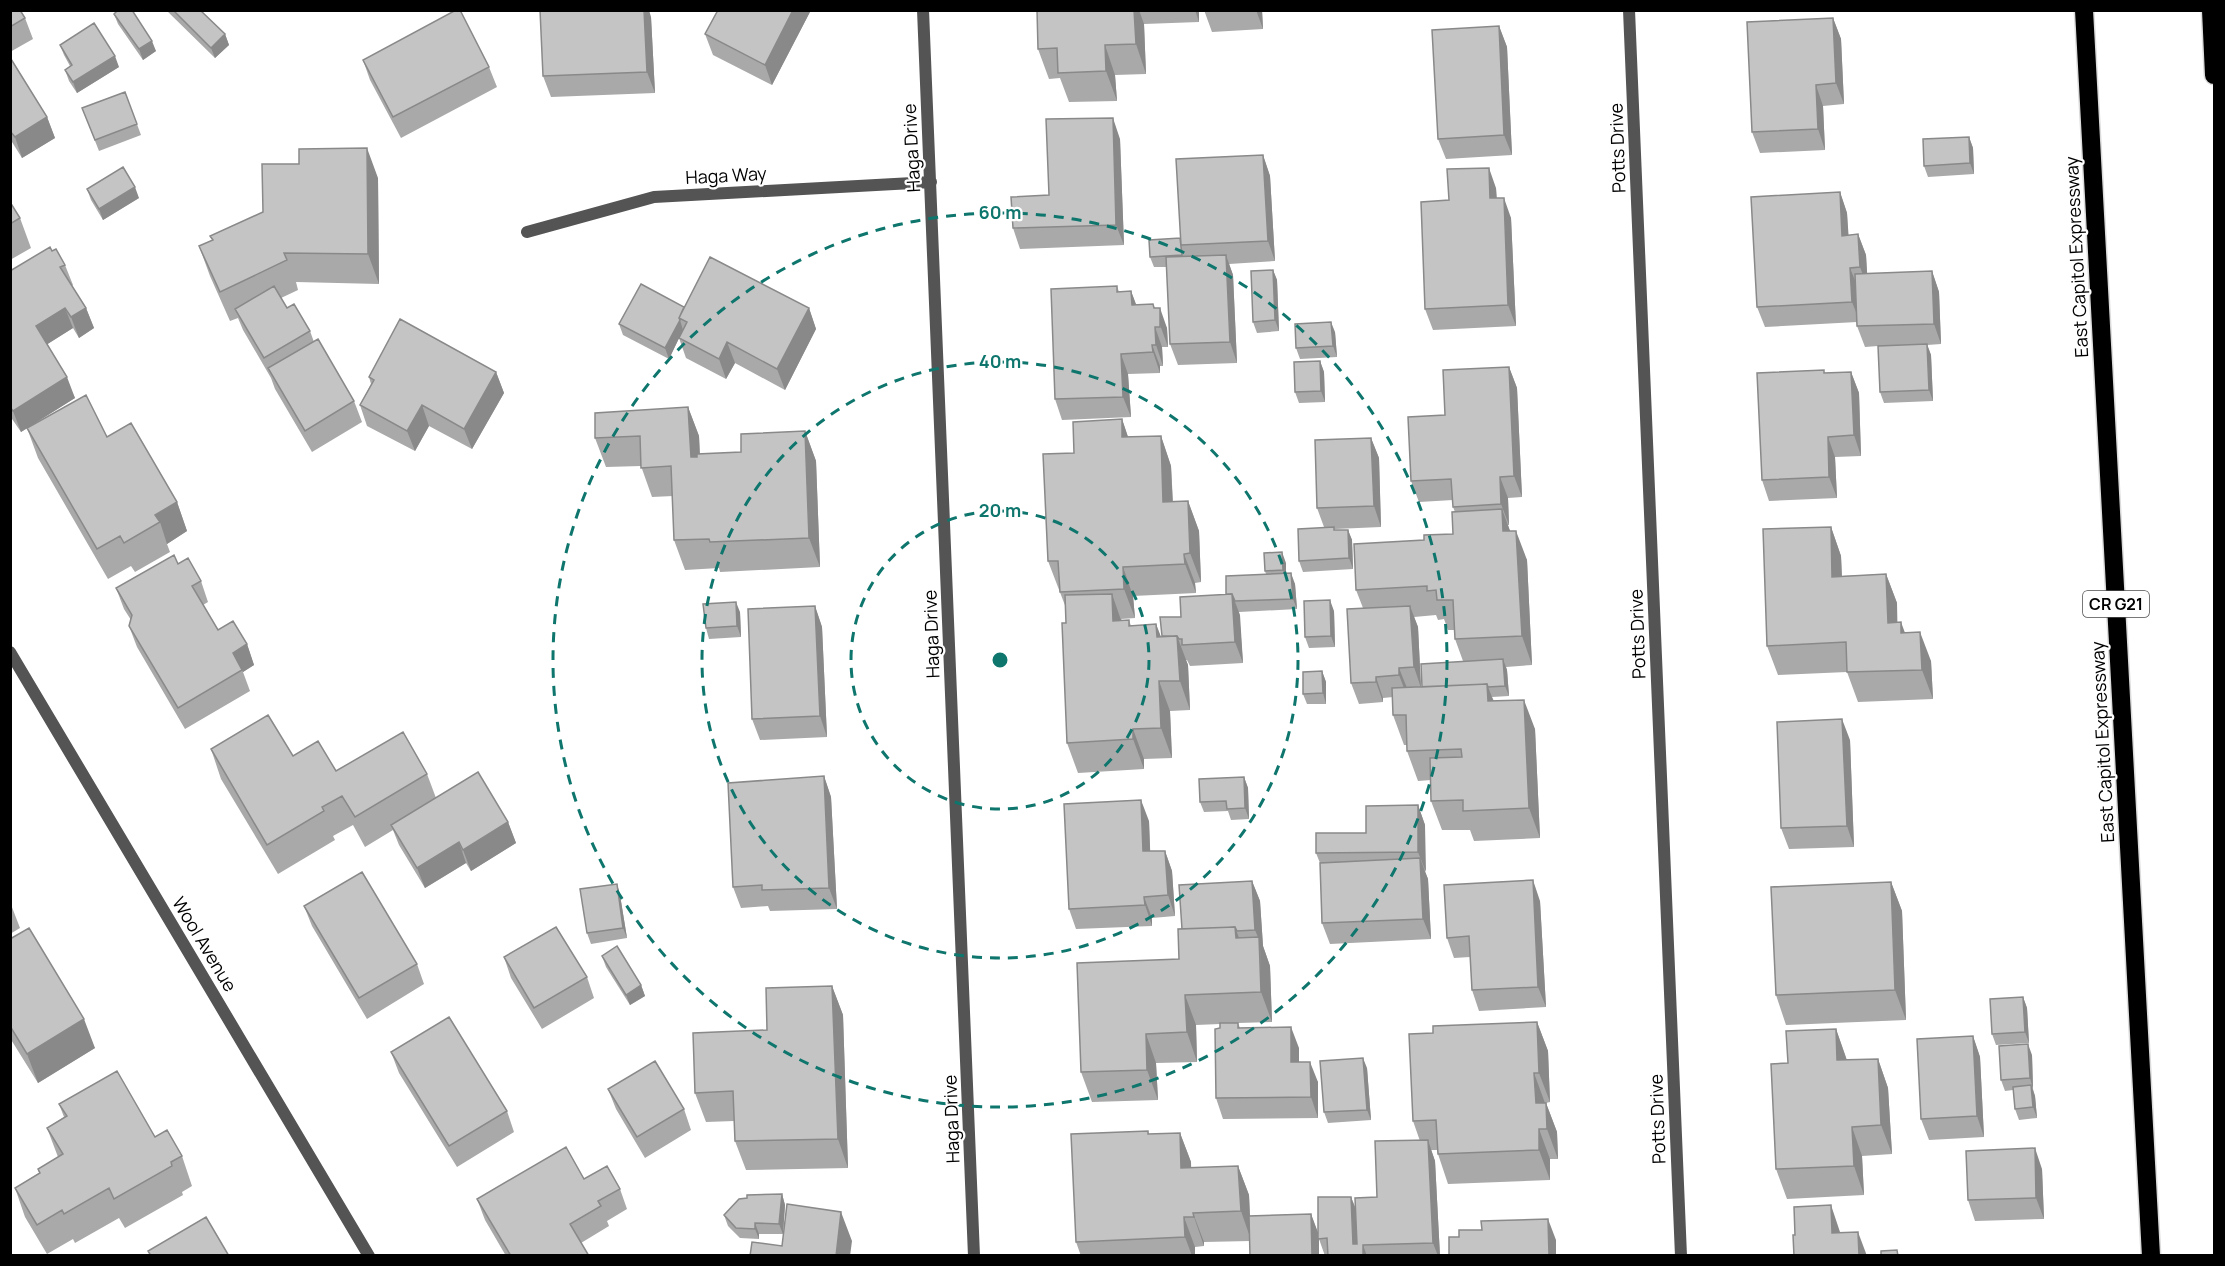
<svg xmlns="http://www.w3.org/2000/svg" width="2225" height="1266" font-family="Manrope,sans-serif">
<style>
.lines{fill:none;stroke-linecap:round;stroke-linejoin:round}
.highway-casing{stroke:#dbdbdb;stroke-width:21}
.street{stroke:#545454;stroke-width:12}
.highway{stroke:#000;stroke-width:18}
.wall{fill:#a9a9a9;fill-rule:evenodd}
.shaded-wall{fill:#898989}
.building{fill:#c4c4c4;stroke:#898989;stroke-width:1.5}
.ring{fill:none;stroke:#0f766e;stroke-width:3;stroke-dasharray:10 8}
.labels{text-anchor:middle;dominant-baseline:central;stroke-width:4.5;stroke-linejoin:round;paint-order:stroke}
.shield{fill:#fff;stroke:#4c4c4c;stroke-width:1.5}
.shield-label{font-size:16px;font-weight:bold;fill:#000}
.street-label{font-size:18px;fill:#000;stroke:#fff}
.centre{fill:#0f766e;stroke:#fff;stroke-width:3}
.ring-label{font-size:18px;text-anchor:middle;font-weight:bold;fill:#0f766e;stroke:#fff;stroke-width:4.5;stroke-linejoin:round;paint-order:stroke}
</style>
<rect width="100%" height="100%" fill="#fff"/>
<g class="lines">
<g class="highway-casing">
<path id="highway" d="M2084,10L2151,1256
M2211,10L2214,75"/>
</g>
<path class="street" d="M923,10L974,1256
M1629,10L1681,1256
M527,232L654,197L931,182
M10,652L369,1256"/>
<use href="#highway" class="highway"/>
</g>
<path class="wall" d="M10,10L25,18L33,39L10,52Z
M166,10H200L225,34L229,45L215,58Z
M811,10L772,85L713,55L705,34Z
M1037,10H1199V22L1144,24L1146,74L1115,75L1117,101L1069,102L1060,78L1049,79L1038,49Z
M1204,10H1262L1263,29L1212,32Z
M114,14L156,51L143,60L118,24Z
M651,17L655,93L551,97L543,76Z
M1833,18L1841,39L1844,104L1823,106L1825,150L1760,153L1752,132Z
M1499,26L1507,47L1512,155L1446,159L1438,139Z
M60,45L119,67L77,93L69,81L65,70L70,66L64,55Z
M11,59L47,117L55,138L22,158L12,142L10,144Z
M363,60L489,67L497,87L401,138L370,80Z
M125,92L141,135L99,151L82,108Z
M1969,137L1973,148L1974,174L1928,177L1924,166Z
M1120,139L1124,245L1020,249L1013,228Z
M1263,155L1270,176L1275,261L1229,264L1233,275L1237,363L1178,365L1170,344L1167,267H1154L1150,257L1180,238Z
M378,178L379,284L296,282L298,290L281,298L287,308L310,331L314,342L354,401L362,422L312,452L275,389L271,378L243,330L238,318L230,321L210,276L199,246L212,240L210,236Z
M1496,188L1497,198L1511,218L1516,326L1433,330L1425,309L1449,200Z
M87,189L139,198L103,220L91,200Z
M1840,192L1847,213L1848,235L1858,234L1866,255L1867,274L1932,271L1939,292L1941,344L1927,345L1931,355L1933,401L1884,403L1880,392L1878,346L1865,347L1857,326V322L1765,327L1757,307Z
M10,202L20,218L31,248L10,260Z
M52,251L65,265L73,285L72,286L86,308L94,328L79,338L73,328L47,344L75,398L21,432L10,416V271Z
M1273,270L1277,280L1279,331L1257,333L1253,322Z
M1117,286L1119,292L1131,291L1136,305L1155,308L1167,328L1168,347H1162L1163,366H1160V373L1128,374L1131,417L1062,420L1055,399Z
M684,307L809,308L816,329L785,390L735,363L726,379L686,358L679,338L669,359L623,335L619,324Z
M1335,332L1337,357L1300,359L1296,348Z
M1320,361L1324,372L1325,402L1299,403L1295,392Z
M1509,367L1517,388L1522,497L1508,498L1509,525H1508L1510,531L1527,560L1532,665L1506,667L1507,670L1509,696L1492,697L1494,701L1535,729L1540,838L1474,841L1470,830H1442L1431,801V780L1418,781L1407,751V745H1404L1393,715V697L1383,698V702L1359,704L1351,683L1363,608L1356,590L1424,540L1453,534L1455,512L1453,507V500L1419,502L1411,481ZM1436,615L1438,620L1444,619L1448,630H1455V639L1463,661L1421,687L1418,627L1414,617Z
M496,372L504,393L472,449L429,426L415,451L367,426L360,405L371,384L369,377Z
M1851,372L1859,393L1861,456L1835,457L1837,498L1769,501L1762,480L1825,373Z
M688,407L699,436L700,454L741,452L805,431L816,461L820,567L720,572L719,568L685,570L674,540L673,496L652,497L641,466L606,467L595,438Z
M1122,419L1128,437L1161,436L1171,466L1173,502L1188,501L1199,531L1201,582L1195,583L1196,593L1133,596L1135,618L1121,619L1122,620H1129L1131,626L1156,624L1161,637L1181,617L1266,574L1265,571L1286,563V573L1295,584L1297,609L1239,612L1243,663L1190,666L1187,660H1186L1188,665L1190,710L1170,711L1172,758L1144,759V769L1078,773L1067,743L1066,608L1048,561L1074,453Z
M27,428L107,437L177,502L187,531L167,544L170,552L135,572L131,566L108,579L38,458Z
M1371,438L1379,458L1381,527L1335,529V530H1348L1352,540L1353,569L1303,572L1299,561L1324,527L1317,508Z
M1831,527L1841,556L1842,576L1886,574L1897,603V622L1905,633L1931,661L1933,699L1858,702L1847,672L1778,675L1767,646Z
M178,564L201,581L208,602L203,605L218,630L247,644L254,665L243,672L250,691L185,729L137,647L129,626L131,620L124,609L116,588Z
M815,606L822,627L827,737L760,740L752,719Z
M1334,611L1335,647L1309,648L1305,637Z
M740,612L741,637L709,639L706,628Z
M1322,671L1326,682V704H1307L1303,694Z
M1850,740L1854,847L1789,849L1781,828Z
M211,749L293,756L336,771L427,774L436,798L508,822L516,843L471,871L466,863L425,888L399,845L393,830L365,847L353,825L333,836L335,840L278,874L221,779Z
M824,776L831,797L837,909L770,911L768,906L741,908L733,887Z
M1244,777L1248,788L1249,819L1231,820L1228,811L1204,812L1200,802Z
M1418,805L1425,825V872L1428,879L1431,939L1330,944L1322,923L1320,863L1316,853L1366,833Z
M1149,821L1150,851H1165L1172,871L1175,916L1152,918V926L1076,929L1069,909Z
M1252,881L1260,901L1263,946L1270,966L1272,1022L1238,1023L1240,1028L1299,1048V1062L1318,1082V1118L1223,1119L1216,1098L1220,1024L1196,1025L1197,1062L1156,1063L1158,1100L1092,1102L1081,1072L1179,959L1182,929Z
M1891,882L1902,911L1906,1020L1786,1025L1776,995Z
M617,884L620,895L627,938L591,944L587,933Z
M1540,901L1546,1007L1479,1011L1472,990L1470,957L1454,958L1447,938Z
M10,902L20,928L10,934Z
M304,906L417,964L424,984L367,1019L312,926Z
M10,939L95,1048L38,1083L10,1038Z
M602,956L641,985L645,996L630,1005L606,967Z
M504,957L587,977L594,998L542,1029L511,978Z
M832,986L843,1015L848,1168L746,1170L735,1141L734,1121L706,1122L695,1093L767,1030Z
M2023,997L2027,1008L2029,1043L1996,1045L1992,1034Z
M1537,1022L1548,1051L1550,1102L1546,1103L1557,1132L1558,1159H1550V1180L1448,1184L1438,1154L1437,1150H1431L1435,1161L1440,1256H1325L1319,1239V1256H1250V1241L1204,1242V1246L1195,1247V1256H1081L1076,1242L1148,1131L1149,1134L1180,1133L1191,1162V1168L1238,1166L1249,1195L1250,1216L1311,1214L1318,1234L1351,1197L1356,1209L1377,1197L1420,1141L1413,1121L1433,1033Z
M1836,1029L1847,1060L1878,1059L1888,1088L1892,1154L1862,1156L1864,1195L1787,1199L1776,1169L1788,1063Z
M1973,1036L1980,1057L1984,1137L1929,1140L1921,1119Z
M391,1052L507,1111L514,1132L457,1167L399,1073Z
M2032,1055L2033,1089L2035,1096L2037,1118L2019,1120L2015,1109L2013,1090L2005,1091L2001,1080Z
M1367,1068L1371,1120L1328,1123L1324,1112Z
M608,1089L684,1109L691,1130L645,1158L616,1109Z
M59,1104L155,1137L182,1156L192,1186L182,1192L183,1195L125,1228L119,1218L75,1243L73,1239L47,1254L25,1217L15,1188L39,1173L38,1169L58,1157L47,1128L64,1117Z
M2042,1169L2044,1219L1975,1221L1968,1200Z
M584,1179L620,1189L627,1209L607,1221L609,1226L581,1243L589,1256H506L485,1220L477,1199Z
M782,1194L785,1205L783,1234H759V1239L740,1238L728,1226L724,1215L747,1198Z"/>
<path class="shaded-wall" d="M644,10H649L651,17L655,93L647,72Z
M793,10H811L772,85L765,65Z
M1134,10H1139L1144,24L1146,74L1136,44Z
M1195,10H1199V22Z
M1256,10H1262L1263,29Z
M1833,18L1841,39L1844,104L1836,83Z
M1499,26L1507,47L1512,155L1504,135Z
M225,34L229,45L215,58L211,48Z
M152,41L156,51L143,60L139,49Z
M1105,45L1115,75L1117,101L1106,71Z
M115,56L119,67L77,93L73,82Z
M1816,85L1823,106L1825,150L1818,129Z
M47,117L55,138L22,158L15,137Z
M1113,118L1120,139L1124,245L1116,225Z
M1969,137L1973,148L1974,174L1970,163Z
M367,148L378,178L379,284L368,254Z
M1263,155L1270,176L1275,261L1268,241Z
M1489,168L1496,188L1497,219L1490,198Z
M135,187L139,198L103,220L99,209Z
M1840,192L1847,213L1850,256L1842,236Z
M1504,198L1511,218L1516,326L1508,305Z
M1858,234L1866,255L1868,288L1860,267Z
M1226,255L1233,275L1237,363L1230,342Z
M1850,268L1858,288L1860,322L1852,302Z
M1273,270L1277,280L1279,331L1275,320Z
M1932,271L1939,292L1941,344L1934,324Z
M1131,291L1139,312L1132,305Z
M1153,304L1160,322V308L1167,328L1168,347L1154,308Z
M65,308L73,328L43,347L36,326Z
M86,308L94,328L79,338L71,317Z
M809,308L816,329L785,390L777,369Z
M680,320L683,330L669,359L665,348Z
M1331,322L1335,332L1337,357L1333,346Z
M1155,327L1162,347L1163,366L1156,345Z
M727,342L735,363L726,379L719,359Z
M1927,344L1931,355L1933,401L1929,390Z
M1152,345L1160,366V373L1153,352Z
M1121,354L1128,374L1131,417L1123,397Z
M1320,361L1324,372L1325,402L1321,391Z
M1509,367L1517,388L1522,497L1514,476Z
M496,372L504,393L472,449L464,429Z
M1851,372L1859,393L1861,456L1854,435Z
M67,377L75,398L21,432L13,411Z
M422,405L429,426L415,451L407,431Z
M688,407L699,436L701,487L691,457Z
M1122,419L1132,449L1122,437Z
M805,431L816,461L820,567L809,538Z
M1161,436L1171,466L1174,532L1163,502Z
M1828,437L1835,457L1837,498L1829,477Z
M1371,438L1379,458L1381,527L1374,506Z
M1500,477L1508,498L1509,525L1501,504Z
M1188,501L1199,531L1201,582L1190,553Z
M177,502L187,531L167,544L160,522L155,515Z
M1502,509L1513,539L1503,531Z
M1831,527L1841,556L1843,606L1832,577Z
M1348,530L1352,540L1353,569L1349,558Z
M1516,531L1527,560L1532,665L1522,636Z
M1282,552L1286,563V581L1283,570Z
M1184,554L1195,583L1196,593L1185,564Z
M1123,567L1133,596L1135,618L1124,589Z
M1291,573L1295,584L1297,609L1293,599Z
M1886,574L1897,603L1898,652L1888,623Z
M1112,594L1122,623L1113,621Z
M1232,594L1240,615L1243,663L1235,642Z
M1330,600L1334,611L1335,647L1331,636Z
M736,602L740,612L741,637L737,626Z
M815,606L822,627L827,737L820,716Z
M1410,606L1418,627L1421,688L1414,667Z
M1901,622L1912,652L1901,633Z
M1156,624L1162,640L1157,637Z
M1920,632L1931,661L1933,699L1922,670Z
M1177,636L1188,665L1190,710L1180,681Z
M247,644L254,665L243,672L233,653Z
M1503,659L1507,670L1509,696L1505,686Z
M1399,668L1407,688V696L1399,675Z
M1322,671L1326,682V704L1323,693Z
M1376,677L1383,698V702L1376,682Z
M1159,681L1170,711L1172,758L1161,728Z
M1487,684L1498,713L1488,701Z
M1524,700L1535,729L1540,838L1529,808Z
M1842,719L1850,740L1854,847L1847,826Z
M1133,729L1144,759V769L1133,739Z
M824,776L831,797L837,909L829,888Z
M1244,777L1248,788L1249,819L1245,808Z
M1141,800L1149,821L1151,872L1143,851Z
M1418,805L1425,825L1426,872L1418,852Z
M508,822L516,843L471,871L463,850Z
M459,842L466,863L425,888L417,868Z
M1165,851L1172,871L1175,916L1168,895Z
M1420,858L1428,879L1431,939L1423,919Z
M1533,880L1540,901L1546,1007L1538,987Z
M1252,881L1260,901L1263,946L1270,966L1272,1022L1261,992L1260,942L1255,930Z
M1891,882L1902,911L1906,1020L1895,990Z
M617,884L620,895L627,938L623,928Z
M1144,897L1152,918V926L1145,905Z
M1235,927L1246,957L1236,938Z
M641,985L645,996L630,1005L626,995Z
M832,986L843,1015L848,1168L838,1139Z
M1185,995L1196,1025L1197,1062L1187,1032Z
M2023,997L2027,1008L2029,1043L2025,1032Z
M84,1019L95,1048L38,1083L27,1054Z
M1537,1022L1548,1051L1550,1102L1539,1073Z
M1291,1027L1299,1048V1082L1291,1062Z
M1836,1029L1846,1058L1848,1090L1837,1060Z
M1146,1034L1156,1063L1158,1100L1147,1070Z
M1973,1036L1980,1057L1984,1137L1977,1116Z
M2028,1044L2032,1055L2033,1089L2030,1078Z
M1363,1058L1367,1068L1371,1120L1367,1110Z
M1878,1059L1888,1088L1892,1154L1881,1125Z
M1310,1062L1318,1082V1118L1311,1097Z
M1534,1073L1545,1103H1536Z
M2031,1085L2035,1096L2037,1118L2033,1107Z
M1546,1103L1557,1132L1558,1159L1547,1129Z
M1852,1127L1862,1156L1864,1195L1854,1166Z
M1539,1129L1550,1159V1180L1539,1150Z
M1180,1133L1191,1162L1192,1198L1181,1168Z
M1428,1140L1435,1161L1440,1256H1438L1433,1243Z
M2035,1148L2042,1169L2044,1219L2036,1198Z
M1238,1166L1249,1195L1251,1240L1241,1211Z
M782,1194L785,1205L783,1234L779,1224Z
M1351,1197L1359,1218L1360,1256L1353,1244Z
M1831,1205L1841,1235L1832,1233Z
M841,1212L852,1241L850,1256H836Z
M1193,1213L1204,1242V1246L1194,1217Z
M1311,1214L1319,1235V1256H1312Z
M1184,1217L1195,1247V1256H1192L1185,1237Z
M1548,1219L1556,1240V1256H1549Z
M755,1223L759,1234V1239L755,1229Z
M1858,1232L1867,1256H1859Z
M1363,1245L1367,1256H1363Z"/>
<path class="building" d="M10,10H20L25,18L10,27Z
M118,10H132L152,41L139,49L114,14Z
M173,10H200L225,34L211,48Z
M456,10H460L489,67L393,117L363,60Z
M540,10H644L647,72L543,76Z
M718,10H793L765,65L705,34Z
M1037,10H1134L1136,44L1105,45L1106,71L1058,73L1057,48L1038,49Z
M1833,18L1836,83L1816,85L1818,129L1752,132L1747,22Z
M94,23L115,56L73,82L65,70L72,65L60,45Z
M1499,26L1504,135L1438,139L1432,30Z
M11,59L47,117L15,137L10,131Z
M125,92L137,124L95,140L82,108Z
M1113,118L1116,225L1013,228L1011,197L1049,195L1046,119Z
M1969,137L1970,163L1924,166L1923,139Z
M367,148L368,254L284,253L287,260L220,292L199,246L213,240L210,236L263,212L262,164H299V149Z
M1263,155L1268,241L1181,245L1176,159Z
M123,167L135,187L99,209L87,189Z
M1489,168L1490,198H1504L1508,305L1425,309L1421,202L1449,200L1447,169Z
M1840,192L1842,236L1858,234L1860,267L1850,268L1852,302L1757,307L1751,197Z
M10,202L20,218L10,224Z
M1180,238L1182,255L1150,257L1149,240Z
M50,247L52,251L56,249L65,265L60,267L86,308L71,317L65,308L36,326L67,377L13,411L10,407V271Z
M1226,255L1230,342L1170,344L1166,257Z
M710,257L809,308L777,369L727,342L719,359L679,338L687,322L679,318Z
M1273,270L1275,320L1253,322L1251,271Z
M1932,271L1934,324L1857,326L1855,274Z
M641,284L684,307L679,318L680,320L665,348L619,324Z
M274,286L287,308L294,304L310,331L264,358L235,309Z
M1117,286V292L1131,291L1132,305L1153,304L1154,308H1160V327H1155L1156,345H1152L1153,352L1121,354L1123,397L1055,399L1051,289Z
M400,319L496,372L464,429L422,405L407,431L360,405L374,380L369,377Z
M1331,322L1333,346L1296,348L1295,324Z
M318,339L354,401L305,431L268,368Z
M1927,344L1929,390L1880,392L1878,346Z
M1320,361L1321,391L1295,392L1294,362Z
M1509,367L1514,476L1500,477L1501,504L1453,507L1451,479L1411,481L1408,417L1445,415L1443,370Z
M1824,370V373L1851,372L1854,435L1828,437L1829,477L1762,480L1757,373Z
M86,395L107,437L131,423L177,502L155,515L160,522L124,543L120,536L97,549L27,428Z
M688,407L691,457H697V454L741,452V434L805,431L809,538L710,542L709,539L674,540L671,466L641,468L640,436L595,438V413Z
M1122,419V437L1161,436L1163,502L1188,501L1190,553L1184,554L1185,564L1123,567L1124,589L1060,592L1058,561H1048L1043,454L1074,453L1073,422Z
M1371,438L1374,506L1317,508L1315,440Z
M1502,509L1503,531H1516L1522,636L1455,639L1453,600H1437L1436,590L1427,591V586L1356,590L1354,544L1424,540V535L1453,534L1452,512Z
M1334,527V530H1348L1349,558L1299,561L1298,529Z
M1831,527L1832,577L1886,574L1888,623L1901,622V633L1920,632L1922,670L1847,672L1846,642L1767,646L1763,529Z
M1282,552L1283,570L1265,571L1264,553Z
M174,555L178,564L188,558L201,581L192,586L218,630L233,621L247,644L233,653L242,670L178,708L129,626L132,615L116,588Z
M1291,573L1293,599L1235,601L1232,594H1226V576Z
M1112,594L1113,621L1129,620V626L1156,624L1157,637L1177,636L1180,681H1159L1161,728L1133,729V739L1067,743L1062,623H1066L1065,595Z
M1232,594L1235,642L1182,645V639H1179L1177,636H1162L1160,617H1181L1180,597Z
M1330,600L1331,636L1305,637L1304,601Z
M736,602L737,626L706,628L703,604Z
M815,606L820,716L752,719L748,609Z
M1410,606L1414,667L1399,668V675L1376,677V682L1351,683L1347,609Z
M1503,659L1505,686L1488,687L1487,684L1422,687L1421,664Z
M1322,671L1323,693L1303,694V672Z
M1487,684L1488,701L1524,700L1529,808L1463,811V800L1431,801L1430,758L1462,757L1461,749L1407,751L1406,715H1393L1392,688Z
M268,715L293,756L318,741L336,771L403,732L427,774L355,817L342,796L322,807L324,811L267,845L211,749Z
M1842,719L1847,826L1781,828L1777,722Z
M478,772L508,822L463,850L459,842L417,868L391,825Z
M824,776L829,888L762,890V885L733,887L728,783Z
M1244,777L1245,808L1227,809L1226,801L1200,802L1199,779Z
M1141,800L1143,851H1165L1168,895L1144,897L1145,905L1069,909L1064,804Z
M1418,805V852L1316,853V833H1366V806Z
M1420,858L1423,919L1322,923L1320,863Z
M362,872L417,964L359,998L304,906Z
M1533,880L1538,987L1472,990L1469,936L1447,938L1444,885Z
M1252,881L1255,930L1237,931L1235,927L1182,929L1179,885Z
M1891,882L1895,990L1776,995L1771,887Z
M617,884L623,928L587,933L580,889Z
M556,927L587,977L534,1008L504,957Z
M1235,927L1236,938L1259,937L1261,992L1185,995L1187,1032L1146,1034L1147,1070L1081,1072L1077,963L1179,959L1178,929Z
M29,928L84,1019L27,1054L10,1026V939Z
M617,946L641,985L626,995L602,956Z
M832,986L838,1139L735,1141L733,1091L695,1093L693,1033L767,1030L766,988Z
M2023,997L2025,1032L1992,1034L1990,999Z
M449,1017L507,1111L449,1146L391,1052Z
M1537,1022L1539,1073H1534L1536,1103H1546L1547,1129H1539V1150L1438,1154L1436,1120L1413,1121L1409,1034L1433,1033V1026Z
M1220,1023H1238V1028L1291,1027V1062H1310L1311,1097L1216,1098L1215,1029L1220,1028Z
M1836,1029L1837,1060L1878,1059L1881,1125L1852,1127L1854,1166L1776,1169L1771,1064L1788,1063L1786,1031Z
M1973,1036L1977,1116L1921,1119L1917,1039Z
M2028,1044L2030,1078L2001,1080L1999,1046Z
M1363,1058L1367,1110L1324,1112L1320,1061Z
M655,1061L684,1109L637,1137L608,1089Z
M117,1071L155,1137L167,1130L182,1156L171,1162L172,1166L114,1199L109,1188L64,1214L62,1210L37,1225L15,1188L40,1173L38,1169L63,1154L47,1128L67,1116L59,1104Z
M2031,1085L2033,1107L2015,1109L2013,1087Z
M1148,1131V1134L1180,1133L1181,1168L1238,1166L1241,1211L1193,1213L1194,1217H1184L1185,1237L1076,1242L1071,1134Z
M1428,1140L1433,1243L1363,1245V1256H1328L1327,1238L1318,1239V1197H1351L1353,1244H1357L1355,1198L1377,1197L1375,1141Z
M566,1147L584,1179L607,1166L620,1189L598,1201L601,1206L570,1224L589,1256H511L477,1199Z
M2035,1148L2036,1198L1968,1200L1966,1151Z
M782,1194L779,1224L755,1223V1229L736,1228L724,1215L739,1199L747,1198V1195Z
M787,1204L841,1212L836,1256H750L752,1242L782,1246Z
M1831,1205L1832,1233L1858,1232L1859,1256H1794L1793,1235H1795L1794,1207Z
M1311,1214L1312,1256H1250L1249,1216Z
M206,1217L229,1256H151L148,1251Z
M1548,1219L1549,1256H1449V1237H1459V1230H1482L1481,1221Z
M1897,1250L1898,1256H1881V1251Z"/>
<g class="ring">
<circle cx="1000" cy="660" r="149"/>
<circle cx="1000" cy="660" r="298"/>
<circle cx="1000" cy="660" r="447"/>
</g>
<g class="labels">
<rect class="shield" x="2083" y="591" width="66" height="26" rx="4.5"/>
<g class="shield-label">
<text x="2116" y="604">CR G21</text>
</g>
<g class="street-label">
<text transform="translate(911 148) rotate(-93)">Haga Drive</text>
<text transform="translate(1617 148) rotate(-92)">Potts Drive</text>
<text transform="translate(726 175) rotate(-3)">Haga Way</text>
<text transform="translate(2076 257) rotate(-93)">East Capitol Expressway</text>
<text transform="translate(931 634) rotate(-92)">Haga Drive</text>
<text transform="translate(1637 634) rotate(-92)">Potts Drive</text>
<text transform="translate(2102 742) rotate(-93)">East Capitol Expressway</text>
<text transform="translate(205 944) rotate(59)">Wool Avenue</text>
<text transform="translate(951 1119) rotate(-92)">Haga Drive</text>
<text transform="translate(1657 1119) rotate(-92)">Potts Drive</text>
</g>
</g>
<circle cx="1000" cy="660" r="9" class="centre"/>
<g class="ring-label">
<text x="1000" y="219">60 m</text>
<text x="1000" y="368">40 m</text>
<text x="1000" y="517">20 m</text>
</g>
<rect width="2225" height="1266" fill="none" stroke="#000000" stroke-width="24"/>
</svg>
